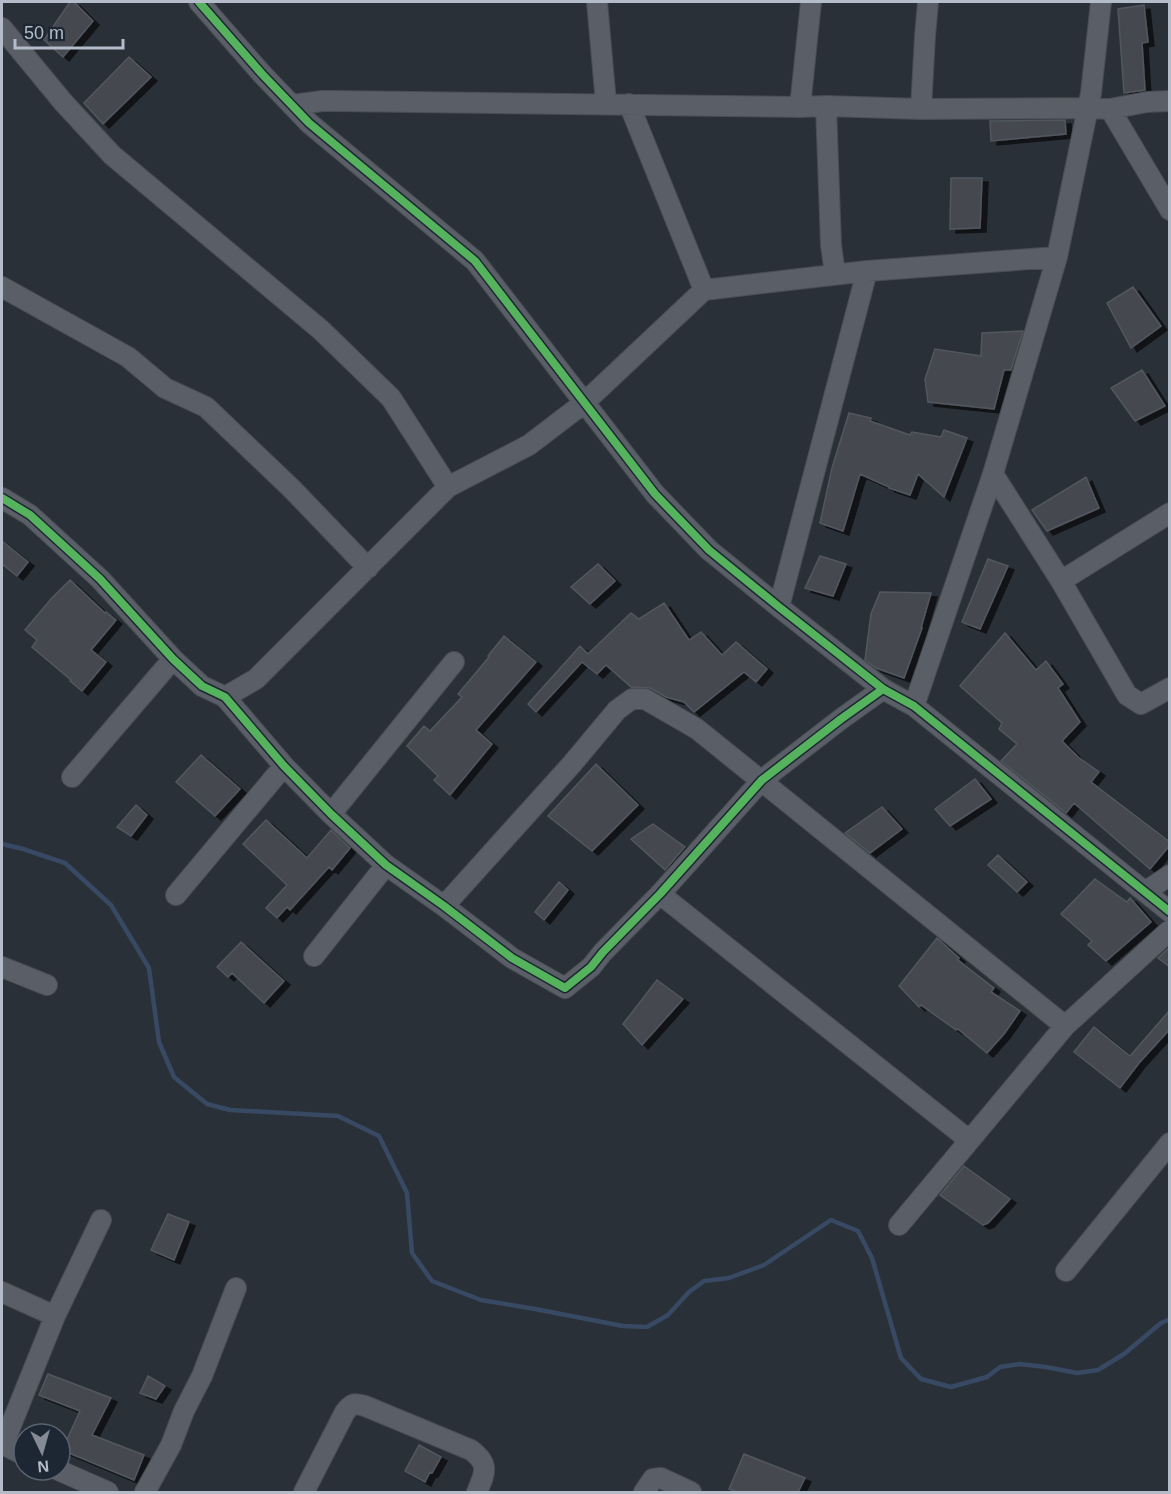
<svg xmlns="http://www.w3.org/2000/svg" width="1171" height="1494" font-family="Arial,sans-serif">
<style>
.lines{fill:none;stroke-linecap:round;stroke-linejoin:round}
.stream{stroke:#384963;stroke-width:4.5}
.building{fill:#444950;stroke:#52575f;stroke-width:1.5;filter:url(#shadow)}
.minor-casing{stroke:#484c53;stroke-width:22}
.minor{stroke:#5a5e66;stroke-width:20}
.cycleway-casing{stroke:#1d2633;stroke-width:11}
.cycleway{stroke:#56b35d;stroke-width:8}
</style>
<defs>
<filter id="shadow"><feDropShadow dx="6" dy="4" stdDeviation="0" flood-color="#0009"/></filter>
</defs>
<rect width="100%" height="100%" fill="#2a3038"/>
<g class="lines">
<path class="stream" d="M2,844L23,849L65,863L111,905L149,968L159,1042L174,1077L207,1104L230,1110L338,1116L379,1136L407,1193L412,1253L432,1281L481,1300L535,1309L623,1326L647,1327L668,1315L689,1292L704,1281L729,1278L764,1265L831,1220L858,1231L872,1258L901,1358L921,1379L951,1387L987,1377L1000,1367L1019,1364L1046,1367L1077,1373L1098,1370L1124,1354L1161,1323L1170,1319"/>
</g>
<path class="building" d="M70,2H74L93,21L63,57L44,40Z
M1144,5L1148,42L1142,43L1145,90L1124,93L1118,9Z
M129,57L151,77L103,124L84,103Z
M1065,120L1066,134L991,141L990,121Z
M951,178H982L980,228L950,229Z
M1133,287L1161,326L1131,348L1107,303Z
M1023,331L1011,370H1004L994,409L928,402L925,379L935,349L981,356L982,333Z
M1142,370L1165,406L1135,421L1111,388Z
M849,413L871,418L870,421L910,435L912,432L941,437L944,430L967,438L944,497L918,474L910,495L889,488V487L860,474L843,531L820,523L832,468Z
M1086,477L1099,508L1047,531L1032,510Z
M2,541L28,562L17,576L2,564Z
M820,556L846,564L833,596L805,588Z
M988,559L1008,566L980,629L962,622Z
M598,564L615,581L590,604L571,587Z
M70,580L105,613L106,612L116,620L91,650L106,662L82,691L70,681L71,680L32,647L37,640L25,630L51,599Z
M880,592L931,593L921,628H922L904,678L876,668L865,660L871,614Z
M664,603L689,640L701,632L722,655L736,642L767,669L756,682L744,672L694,712L684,702L666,697L650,688L631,687L606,665L597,674L582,662L536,712L528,704L580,646L588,654L631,613L639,619Z
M1005,633L1036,670L1046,661L1063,684L1058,688L1080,722L1062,741L1078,757L1099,772L1091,782L1170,842V845L1150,869L1074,803L1066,813L1001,761L1017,744L999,729L1002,723L960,686Z
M504,636L536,662L476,730L492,744L450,795L434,780L438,776L407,746L424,726L430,731L462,697L458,694L489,657L488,656Z
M201,755L240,789L215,816L176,782Z
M596,764L638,805L592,851L548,816Z
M975,779L991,799L950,826L935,809Z
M136,805L147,815L131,836L117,827Z
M882,807L902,829L870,853L845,833Z
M266,820L307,858L331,830L350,848L332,870L329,867L290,910L287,907L277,918L266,908L287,885L243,844Z
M653,824L685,847L665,870L631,839Z
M998,855L1027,882L1017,892L988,865Z
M1095,879L1127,902L1130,898L1151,922L1106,961L1088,945L1092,941L1061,914Z
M559,882L568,890L544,920L535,912Z
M937,938L959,958L958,960L994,988L991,992L1020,1011L1004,1034L987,1053L958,1029L956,1030L921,1005L919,1007L899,986Z
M241,942L284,981L264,1003L232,973L228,977L217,967Z
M1170,947V967L1158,958Z
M657,980L683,999L642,1045L623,1024Z
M1170,1010V1029L1139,1063L1120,1088L1074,1052L1094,1027L1130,1056Z
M964,1166L1010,1199L988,1223L983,1225L940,1195Z
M168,1214L189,1222L174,1260L151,1250Z
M48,1374L111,1398L92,1435L144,1455L134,1480L62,1450L80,1411L39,1395Z
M148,1376L165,1386L156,1399L140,1393Z
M419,1445L441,1457L432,1473L430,1472L425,1482L405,1471Z
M744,1454L805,1478L798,1492H737L729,1489Z"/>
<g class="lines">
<g class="minor-casing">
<path id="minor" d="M199,2L262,74L309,123L475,261L655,494L709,550L779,607L883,689L914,706L1170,912
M597,2L606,103
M2,28L63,102L112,155L321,330L391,398L448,487
M629,104L704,290
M293,105L322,101H336L800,107L826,106L921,109L1088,108L1110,109L1170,210
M826,106L831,245L835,274
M800,107L811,2
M921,109L925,36L928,2
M1110,109L1147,102L1170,101
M2,287L128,357L165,388L206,407L291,488L368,568
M993,474L1061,581L1127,695L1141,704L1170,688
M2,498L30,515L100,579L173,659L202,686L225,697L284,766L331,814L386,865L444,906L512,958L565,988L591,967L603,952L660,894L762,780L841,719L883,689
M1061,581L1170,513
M779,607L867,271L1057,257
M225,697L256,679L448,487L529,445L584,403L704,290L867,271
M914,706L993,474L1057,257L1091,93L1101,2
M72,777L173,659
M331,814L454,662
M1145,892L1170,875
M660,894L969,1140
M176,895L284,766
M444,906L572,764L617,710L632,699H645L697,729L1065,1026
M314,956L386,865
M2,967L47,985
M899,1225L1065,1026L1170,930
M1066,1271L1170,1143
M2,1292L55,1316
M2,1444L24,1455
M3,1445L55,1316L101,1220
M58,1470L108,1492
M145,1492L171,1445L184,1411L202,1376L236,1288
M304,1492L345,1412C352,1403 353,1403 365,1406L471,1450C490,1464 485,1473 477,1492
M644,1492L653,1479L661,1478L691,1492"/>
</g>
<use href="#minor" class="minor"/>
<g class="cycleway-casing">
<path id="cycleway" d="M199,2L262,74L309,123L475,261L655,494L709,550L779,607L883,689L914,706L1170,912
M2,498L30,515L100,579L173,659L202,686L225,697L284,766L331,814L386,865L444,906L512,958L565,988L591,967L603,952L660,894L762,780L841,719L883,689"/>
</g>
<use href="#cycleway" class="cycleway"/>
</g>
<rect width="1171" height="1494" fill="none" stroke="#b4bcc9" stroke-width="6"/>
<g transform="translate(42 1452) rotate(175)"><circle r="28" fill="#1d2633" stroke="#59626f" stroke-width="1.5"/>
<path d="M0-4.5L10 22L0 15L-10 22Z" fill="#848b96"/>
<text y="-9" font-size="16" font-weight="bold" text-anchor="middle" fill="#b4bcc9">N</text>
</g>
<path d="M15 39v9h108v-9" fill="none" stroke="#b4bcc9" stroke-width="3"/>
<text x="24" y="39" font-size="18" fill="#b4bcc9" stroke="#1d2633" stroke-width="4.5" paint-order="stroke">50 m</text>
</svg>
